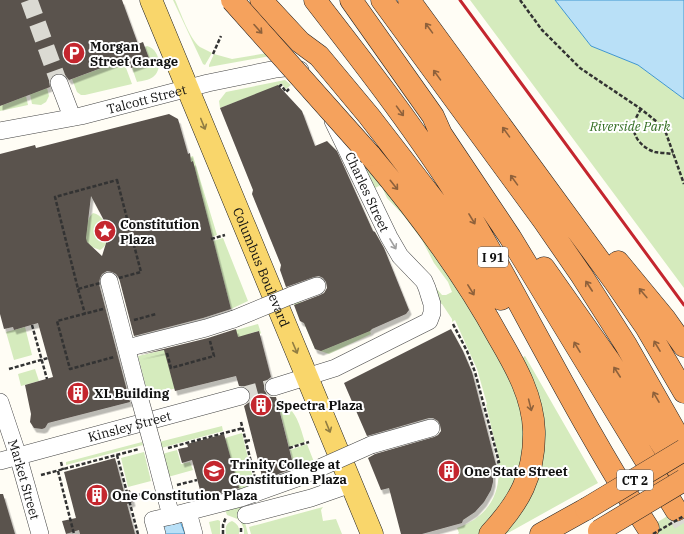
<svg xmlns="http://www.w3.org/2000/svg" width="684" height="534" font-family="'IBM Plex Serif',serif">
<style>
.green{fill:#d5ebbd}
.water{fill:#b9e0f7;stroke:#3f96cf}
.building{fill:#5a524d;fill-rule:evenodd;filter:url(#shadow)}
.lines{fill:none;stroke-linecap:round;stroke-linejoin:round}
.minor-tunnel{stroke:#dbdad3;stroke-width:17;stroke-dasharray:17 8;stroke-linecap:butt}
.highway-tunnel{stroke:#dbdad3;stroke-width:22;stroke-dasharray:22 11;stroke-linecap:butt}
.minor-casing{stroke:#444;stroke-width:18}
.major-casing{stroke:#222;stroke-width:23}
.highway-casing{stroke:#222;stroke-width:23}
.path{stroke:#333;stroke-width:2.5;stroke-dasharray:4 2;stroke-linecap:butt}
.minor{stroke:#fff;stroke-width:17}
.major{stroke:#f9d66b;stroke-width:22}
.highway{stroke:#f5a25d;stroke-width:22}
.rail{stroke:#c4262e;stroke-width:3}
.minor-bridge-casing{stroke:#444;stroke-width:18;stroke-linecap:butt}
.highway-bridge-casing{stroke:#222;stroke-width:23;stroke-linecap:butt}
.path-bridge{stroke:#333;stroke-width:2.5;stroke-dasharray:4 2;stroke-linecap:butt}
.minor-bridge{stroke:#fff;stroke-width:17}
.highway-bridge{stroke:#f5a25d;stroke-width:22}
.oneway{stroke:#8e613b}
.oneway2{stroke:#917d42}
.oneway3{stroke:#a0a0a0}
.labels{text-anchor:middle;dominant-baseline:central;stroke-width:4;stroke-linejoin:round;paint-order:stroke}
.shield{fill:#fff;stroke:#585858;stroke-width:1}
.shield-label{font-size:12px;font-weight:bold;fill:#111}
.poi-label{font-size:13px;font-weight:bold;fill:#111;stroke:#fff;text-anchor:start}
.street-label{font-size:13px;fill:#111;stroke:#fff}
.park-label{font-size:13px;font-style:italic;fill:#2f6b1f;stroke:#fff}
</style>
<defs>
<filter id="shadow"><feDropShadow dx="2.5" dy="4.5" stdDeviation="0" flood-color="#0004"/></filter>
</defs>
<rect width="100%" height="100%" fill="#fffdf5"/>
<path class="green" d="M173,0H175C181,13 189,38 200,47C204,49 208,51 212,53L205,65L203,64Z
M470,0H555L591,46L638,65L684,99V288Z
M147,46C160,49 163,70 153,77C149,80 142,81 137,82L132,68L150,61L145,47Z
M267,53L270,56L209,67V65L214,54L232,59Z
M123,60L132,84L85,95H81L77,92L72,79Z
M285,80L291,85L286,89L281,83L278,86L220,108L219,101L226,92Z
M47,88L49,96L46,102L41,105L32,104L30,94Z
M26,96L28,105L0,111V106Z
M193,156L217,235L212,237L190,157Z
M365,159L462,294L510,378L521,407L525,441L516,481L481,534H458L459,533L457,528C486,518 502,495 498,464L500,463L486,405L487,404L477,369L455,320L452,322V319L442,304L436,303L432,283L442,295H446L452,292L448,282L434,263L422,240L404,216L387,198L382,187L379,186L375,188L363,162Z
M93,213C108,216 114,242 100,250L92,247L86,241C85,232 86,219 93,213Z
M223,238L248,301L231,309L213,241Z
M295,301H300L302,304L372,329L370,331L371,334L329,354L315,349L304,323L301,321L294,304Z
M258,324L261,333L260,334L259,331L251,333L236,341L233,331Z
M25,327L32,355L14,360L6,332Z
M224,334L231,375L148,395L138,356L164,350L219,364L212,337Z
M525,356L598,483L506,534V531L528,495L519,360Z
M35,369L39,381L21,386L18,374Z
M285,406C297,411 301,430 305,442L289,447L279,407Z
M222,426L223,431L161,448L159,442Z
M242,433L254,483V485L240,494L225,438Z
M142,442L143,445L66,465V462Z
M307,444L314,462L295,472L290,450Z
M177,450L181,464L190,462L193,470L168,477L162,454Z
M144,452L151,481L128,487L121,458Z
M240,503L248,534H244V529L240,520L227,515L224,507Z
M684,506V534H638Z
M323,507L321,510L323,521L336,519L342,534H251L249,527Z
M218,520L220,521V534H212L209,522Z
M232,521C238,524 240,528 239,534H226C225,528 226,523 232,521Z"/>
<path class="water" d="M555,0H684V99L638,65L591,46Z
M180,521L185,534H164L163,525Z"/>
<path class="building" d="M0,0H122L138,44L143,42L150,61L131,68L128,58L69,80L65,75L60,73L56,74L51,77L49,82L50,87L0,106Z
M278,85L302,111L315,146L327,141L337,151L373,231L375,232L384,248L409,310L406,314L372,329L370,331L321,351L315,349L304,323L300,321L294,305L320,295L324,293L327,288L326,282L323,278L319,276L314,277L286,287L280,270L281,265L252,194L253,190L220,108Z
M169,114L178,119L188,154L190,153L191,162L193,161L231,309L203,318L134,336L119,278L116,274L112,272L107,271L102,274L100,278L99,284L130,402L48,423L45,428L42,429L34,428L30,422L31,414L25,385L53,377L38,323L14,330L13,327L4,329L0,314V154L35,145L36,148ZM91,196L107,226V240L102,256L87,242L86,238Z
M236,329L238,337L259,331L271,377L266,381L264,384V390L268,395L271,397H276L294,468L263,480L244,406L248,403L251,398V394L248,389L243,386H239L236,376L175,391L164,350L139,355L208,338Z
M451,329L463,351L472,372L496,465L493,469V482L491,490L484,502L475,512L463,520L462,523L422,534H401L389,488L381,490L368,458L375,454L434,437L438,435L441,431L440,425L438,421L433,418H429L367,436L344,383Z
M224,434L239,488L201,498L199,491L200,490L192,460L182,463L178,449L188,447L187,444Z
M115,458L124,492L130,490L133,502L127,504L135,534H80L79,530L66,534L62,521L76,518L64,472Z
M0,494H3L15,534H0Z"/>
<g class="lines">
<path class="minor-tunnel" d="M29,0L59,83
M241,396L274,387"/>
<path class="highway-tunnel" d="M676,510L684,523"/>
<g class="minor-casing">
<g id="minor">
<path d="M59,83L72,117"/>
<path id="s1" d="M0,131L81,116L208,83L276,69L292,67L300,70"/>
<path d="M109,281L140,400"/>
<path d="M290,296L317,286"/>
<path d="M127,348L206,328L234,319"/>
<path d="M274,387L335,368L429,321L432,313V304L427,288L424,281L400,256L389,237L333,121"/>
<path id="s2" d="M0,402L18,456L40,534"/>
<path d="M152,443L171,516L153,520L157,534"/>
<path d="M371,445L431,428"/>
<path id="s3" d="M0,461L241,396"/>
<path d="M188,512L194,534"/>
<path d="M246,515L311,498L351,484"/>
<path d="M171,516L241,498L297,478"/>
</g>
</g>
<g class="major-casing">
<g id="major">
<path id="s4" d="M151,0L372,534"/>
</g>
</g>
<g class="highway-casing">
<path id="highway" d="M261,0L300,42L319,56L369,116L443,212L471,252L501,299
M315,0C367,67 419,134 464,206C488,245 510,286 532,327C569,395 606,463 648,528
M351,0L433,116L441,134L510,237L676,510
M382,0L544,221L582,276L626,345L684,447
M409,0L615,282L646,327L684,392
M370,155C418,212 463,272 499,338C516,367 533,397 534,431C535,475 519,503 490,534
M618,262L665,319L684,346
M544,268L608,359L684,479
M541,534L586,509"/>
</g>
<path class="path" d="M520,0L542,30L580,68L641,109L657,122L666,133L684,184
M213,54L221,36
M279,87L281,85L286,92L289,89
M641,109C638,114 634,120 634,127C633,138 644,149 655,152C660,153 667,153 673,154
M117,180L141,272L78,289L55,197Z
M211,239L225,235
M78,289L85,314
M103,309L57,321L70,369L114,357
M134,320L156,314
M453,324L467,351L475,372L499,462L495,463
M32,325L47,379
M167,353L171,368L214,356L210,341
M9,369L48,358
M241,422L255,478
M246,441L252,440
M168,448L243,428
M289,448L309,442
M117,455L138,534
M61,462L63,470
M58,471L74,534
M41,475L139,449
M177,485L197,480
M126,498L151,492
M241,528V534
M223,534V525L226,517"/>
<use href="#minor" class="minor"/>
<use href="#major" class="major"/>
<use href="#highway" class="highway"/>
<path class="rail" d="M460,0L684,305"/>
<g class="minor-bridge-casing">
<path id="minor-bridge" d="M234,319L290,296
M140,400L152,443
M297,478L371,445"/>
</g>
<g class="highway-bridge-casing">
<path id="highway-bridge" d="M232,0L370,155
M586,509L684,450
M599,531L684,480"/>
</g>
<path class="path-bridge" d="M653,534L684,516"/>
<use href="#minor-bridge" class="minor-bridge"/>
<use href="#highway-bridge" class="highway-bridge"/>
</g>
<defs><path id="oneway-shaft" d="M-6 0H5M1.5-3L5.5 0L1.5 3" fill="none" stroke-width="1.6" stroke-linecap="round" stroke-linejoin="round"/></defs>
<g class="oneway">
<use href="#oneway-shaft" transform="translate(429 28) rotate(-126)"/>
<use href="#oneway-shaft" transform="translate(258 29) rotate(48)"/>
<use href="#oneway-shaft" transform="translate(437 75) rotate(-126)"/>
<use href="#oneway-shaft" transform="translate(400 111) rotate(54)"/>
<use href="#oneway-shaft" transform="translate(506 132) rotate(-126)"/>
<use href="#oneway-shaft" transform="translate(514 180) rotate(-126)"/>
<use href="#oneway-shaft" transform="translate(394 185) rotate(51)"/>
<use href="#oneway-shaft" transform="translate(472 219) rotate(59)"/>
<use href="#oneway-shaft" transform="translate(589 286) rotate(-123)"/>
<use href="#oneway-shaft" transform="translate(471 290) rotate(58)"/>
<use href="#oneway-shaft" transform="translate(643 293) rotate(-130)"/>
<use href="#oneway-shaft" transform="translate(657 346) rotate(-121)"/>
<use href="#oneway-shaft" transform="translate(577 347) rotate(-121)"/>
<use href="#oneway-shaft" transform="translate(617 372) rotate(-123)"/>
<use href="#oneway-shaft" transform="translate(656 397) rotate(-120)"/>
<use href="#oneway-shaft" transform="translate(530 405) rotate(76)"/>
</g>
<g class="oneway2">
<use href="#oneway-shaft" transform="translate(203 124) rotate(68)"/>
<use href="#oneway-shaft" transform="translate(295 348) rotate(67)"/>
<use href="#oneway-shaft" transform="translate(328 427) rotate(68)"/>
</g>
<use class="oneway3" href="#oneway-shaft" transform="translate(393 244) rotate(59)"/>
<defs>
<g id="parking-disc" transform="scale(1.15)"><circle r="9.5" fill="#c4262e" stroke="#fff"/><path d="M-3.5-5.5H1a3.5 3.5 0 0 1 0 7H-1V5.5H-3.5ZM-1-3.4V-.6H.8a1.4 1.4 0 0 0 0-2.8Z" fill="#fff"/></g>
<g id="sight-disc" transform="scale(1.15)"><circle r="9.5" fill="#c4262e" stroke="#fff"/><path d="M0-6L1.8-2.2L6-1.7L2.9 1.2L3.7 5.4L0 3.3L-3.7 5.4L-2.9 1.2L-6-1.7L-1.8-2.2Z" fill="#fff"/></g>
<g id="building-disc" transform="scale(1.15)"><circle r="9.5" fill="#c4262e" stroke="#fff"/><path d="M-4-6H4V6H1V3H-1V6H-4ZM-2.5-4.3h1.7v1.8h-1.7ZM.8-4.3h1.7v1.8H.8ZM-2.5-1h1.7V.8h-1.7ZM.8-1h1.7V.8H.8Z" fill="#fff"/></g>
<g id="university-disc" transform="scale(1.15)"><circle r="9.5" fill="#c4262e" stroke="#fff"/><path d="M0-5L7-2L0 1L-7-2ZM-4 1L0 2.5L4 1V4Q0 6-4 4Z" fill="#fff"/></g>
</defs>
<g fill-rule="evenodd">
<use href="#parking-disc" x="74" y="53"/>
<use href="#sight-disc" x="105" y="231"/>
<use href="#building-disc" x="78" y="393"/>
<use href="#building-disc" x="261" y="405"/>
<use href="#university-disc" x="214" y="471"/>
<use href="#building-disc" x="449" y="471"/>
<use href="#building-disc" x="97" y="495"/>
</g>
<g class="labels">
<g class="shield">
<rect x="478" y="247" width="30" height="20" rx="3"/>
<rect x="617" y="470" width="36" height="20" rx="3"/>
</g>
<g class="shield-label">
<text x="493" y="257">I 91</text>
<text x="635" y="480">CT 2</text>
</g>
<g class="poi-label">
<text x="90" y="46">Morgan<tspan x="90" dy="15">Street Garage</tspan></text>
<text x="120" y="224">Constitution<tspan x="120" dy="15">Plaza</tspan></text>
<text x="94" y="393">XL Building</text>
<text x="276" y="405">Spectra Plaza</text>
<text x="230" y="464">Trinity College at<tspan x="230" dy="15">Constitution Plaza</tspan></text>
<text x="464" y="471">One State Street</text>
<text x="112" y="495">One Constitution Plaza</text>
</g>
<g class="street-label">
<text stroke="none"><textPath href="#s1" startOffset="150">Talcott Street</textPath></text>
<text transform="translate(367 192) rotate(65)">Charles Street</text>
<text stroke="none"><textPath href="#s4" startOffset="289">Columbus Boulevard</textPath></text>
<text stroke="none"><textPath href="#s3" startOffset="134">Kinsley Street</textPath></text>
<text stroke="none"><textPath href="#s2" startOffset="81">Market Street</textPath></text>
</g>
<g class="park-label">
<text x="630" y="126">Riverside Park</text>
</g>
</g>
</svg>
